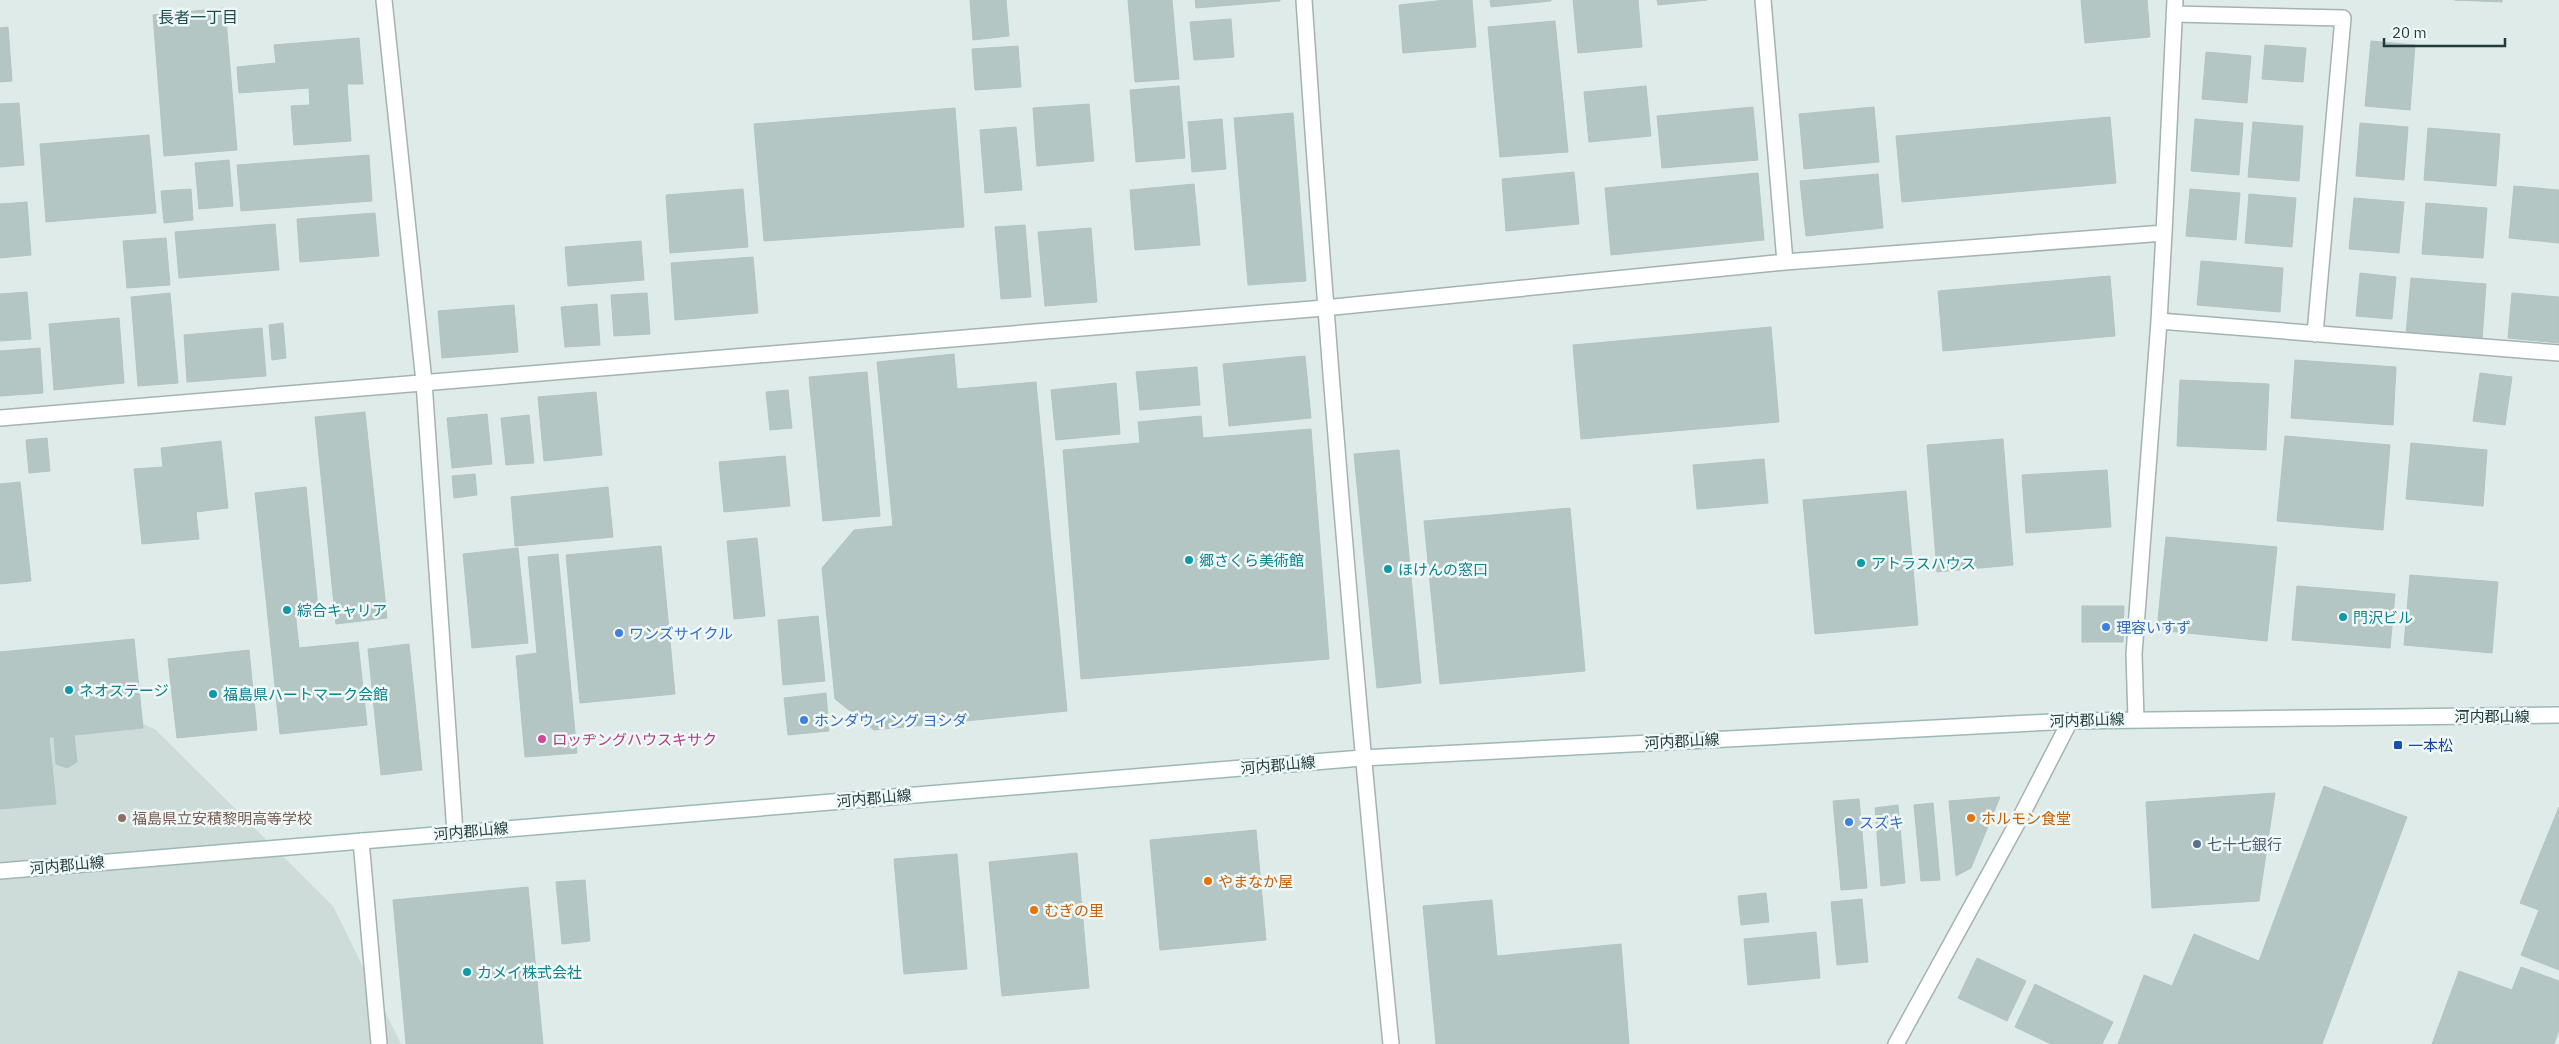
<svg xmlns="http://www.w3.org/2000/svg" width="2559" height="1044" font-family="'IBM Plex Sans','Noto Sans JP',sans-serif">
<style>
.built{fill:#cddbd9}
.building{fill:#b4c6c3;stroke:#b1c5c3}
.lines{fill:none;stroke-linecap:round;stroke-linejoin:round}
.street-casing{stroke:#a2b3b2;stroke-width:18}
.secondary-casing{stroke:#9db7b6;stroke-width:18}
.street{stroke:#fff;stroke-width:15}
.secondary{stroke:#fff;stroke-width:15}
.culture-dot{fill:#0f9aa8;stroke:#eff8f6;stroke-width:2}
.shop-dot{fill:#3f7fe0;stroke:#eff8f6;stroke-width:2}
.hotel-dot{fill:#d1479c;stroke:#eff8f6;stroke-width:2}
.transit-dot{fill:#1a4fb4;stroke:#eff8f6;stroke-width:2}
.education-dot{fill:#8d6e63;stroke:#eff8f6;stroke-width:2}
.food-dot{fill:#e8710a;stroke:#eff8f6;stroke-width:2}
.service-dot{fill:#5c6f8a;stroke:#eff8f6;stroke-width:2}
.labels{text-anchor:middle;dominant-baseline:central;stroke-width:5;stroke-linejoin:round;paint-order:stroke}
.culture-label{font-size:15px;fill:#0d838f;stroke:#eff8f6;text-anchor:start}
.shop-label{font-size:15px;fill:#366cbe;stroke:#eff8f6;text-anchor:start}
.street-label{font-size:15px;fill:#1f3b3c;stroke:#eff8f6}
.hotel-label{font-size:15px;fill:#b23c85;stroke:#eff8f6;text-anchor:start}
.transit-label{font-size:15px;fill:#164399;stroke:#eff8f6;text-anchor:start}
.education-label{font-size:15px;fill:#785e54;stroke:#eff8f6;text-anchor:start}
.food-label{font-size:15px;fill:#c56008;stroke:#eff8f6;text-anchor:start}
.service-label{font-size:15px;fill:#4e5e75;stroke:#eff8f6;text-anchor:start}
.neighbourhood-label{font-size:16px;fill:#1a4b4f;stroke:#eff8f6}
</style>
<rect width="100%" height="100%" fill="#dfebe9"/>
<path class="built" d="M0,651L156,730L333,906L401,1044H0Z"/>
<path class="building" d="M970,0H1006L1009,36L973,40Z
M1128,0H1172L1179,79L1135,82Z
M1195,0H1280V1L1196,8Z
M1446,0H1472L1476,47L1403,53L1399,5Z
M1490,0H1551V1L1491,7Z
M1573,0H1638L1642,47L1578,53Z
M1657,0H1707L1658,5Z
M2081,0H2147L2150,37L2085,43Z
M2454,0H2502V2Z
M225,8L237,150L164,156L153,15Z
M1231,19L1234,57L1194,60L1190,22Z
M1555,21L1568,152L1500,157L1488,27Z
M8,27L12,81L0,82V28Z
M359,38L363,84H347L351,141L294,145L291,106L310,105L309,88L239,93L237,67L276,63L274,45Z
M2371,41L2415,45L2410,110L2365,106Z
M2265,45L2306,48L2303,82L2262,79Z
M1018,46L1021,87L975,90L972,49Z
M2206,52L2251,56L2247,103L2202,99Z
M1179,86L1185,158L1136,162L1130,90Z
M1646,86L1651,136L1589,142L1584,92Z
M19,103L24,165L0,167V104Z
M1089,104L1094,161L1037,166L1033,108Z
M1753,107L1758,160L1662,168L1657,116Z
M1874,107L1879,162L1804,169L1799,114Z
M955,108L964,227L764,241L754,124Z
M1293,113L1306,281L1248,285L1234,118Z
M2110,117L2116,183L1902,202L1896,136Z
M1222,119L1226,169L1192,172L1188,122Z
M2195,119L2243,123L2239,175L2191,171Z
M2253,122L2303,126L2299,181L2248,177Z
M2360,123L2408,127L2404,180L2356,176Z
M1016,127L1022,190L985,193L980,130Z
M2428,128L2500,134L2496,186L2424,180Z
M149,135L156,213L46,222L40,144Z
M369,155L372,201L241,211L237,165Z
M229,160L233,206L199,209L195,163Z
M1574,172L1579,224L1506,231L1502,179Z
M1758,173L1764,240L1611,255L1605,188Z
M1878,174L1883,228L1806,236L1800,181Z
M1194,184L1200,245L1135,250L1130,190Z
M2514,186L2559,190V243L2509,238Z
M191,189L193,220L164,223L161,191Z
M743,189L748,247L670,253L666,195Z
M2190,189L2240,193L2236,240L2186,236Z
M2249,194L2296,198L2292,247L2245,243Z
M2354,198L2404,202L2399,253L2349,249Z
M27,202L31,255L0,258V204Z
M2426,203L2487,208L2483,258L2422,254Z
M375,213L379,256L300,262L297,219Z
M275,224L279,270L179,278L175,232Z
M1025,225L1031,297L1001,299L995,227Z
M1091,228L1097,302L1045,306L1038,232Z
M166,238L170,285L127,288L123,241Z
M641,241L644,280L568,286L565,247Z
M753,257L758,313L675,320L671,263Z
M2201,261L2283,268L2280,312L2197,305Z
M2360,273L2396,277L2392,319L2356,316Z
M2110,276L2115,336L1943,351L1938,291Z
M2411,278L2486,284L2482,340L2406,334Z
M27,292L31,339L0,341V294Z
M170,293L178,383L138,386L131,297Z
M647,293L650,334L614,336L611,295Z
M2512,293L2559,297V343L2508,338Z
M597,304L600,345L565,347L561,307Z
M514,305L518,352L442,358L438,311Z
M119,318L124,383L54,390L49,324Z
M283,323L286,358L272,360L269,325Z
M1771,327L1779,422L1581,439L1573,345Z
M262,328L266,376L187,382L184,335Z
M40,348L43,393L0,396V351Z
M954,354L957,389L1036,382L1067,711L874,730L835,699L822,568L854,530L893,526L877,362Z
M1305,356L1311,418L1229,426L1223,364Z
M2295,360L2396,367L2393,425L2291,418Z
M1197,367L1200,405L1140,410L1136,372Z
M867,372L880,516L823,521L809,377Z
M2480,373L2512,377L2505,425L2473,421Z
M2180,380L2269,384L2266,450L2177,446Z
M1116,383L1120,434L1056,440L1051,390Z
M788,390L792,428L770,430L766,392Z
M596,392L602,455L544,461L538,397Z
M365,412L387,618L336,624L315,417Z
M487,414L492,464L452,468L447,418Z
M529,415L534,463L506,465L501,418Z
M1201,416L1203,438L1311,429L1329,659L1081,679L1063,450L1140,443L1138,422Z
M2285,436L2390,445L2383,530L2277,521Z
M47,438L50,471L29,473L26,440Z
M2003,439L2013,565L1937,572L1927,445Z
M221,441L228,508L196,512L199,539L142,544L134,469L163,467L161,448Z
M2411,443L2487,450L2483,506L2406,499Z
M1399,450L1421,683L1377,688L1354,454Z
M785,456L790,506L724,512L719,462Z
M1764,459L1768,503L1697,509L1693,465Z
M2107,470L2111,527L2026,533L2022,475Z
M475,474L477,495L454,498L452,476Z
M20,482L31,581L0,584V484Z
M306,487L318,608L295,611L299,648L358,642L367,725L280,734L255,493Z
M608,487L613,537L515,546L511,497Z
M1906,491L1918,625L1815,634L1803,500Z
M1570,508L1585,671L1440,684L1424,521Z
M2166,537L2277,547L2267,641L2157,630Z
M757,538L765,616L734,619L727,541Z
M661,546L675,694L580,703L566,555Z
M518,548L528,643L472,648L463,554Z
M558,554L577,753L525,757L516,656L537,653L528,557Z
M2410,575L2498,582L2492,653L2404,645Z
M2297,586L2395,594L2390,648L2292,640Z
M2082,606H2124L2123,642H2082Z
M818,616L825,681L783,685L778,620Z
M134,639L143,728L74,735L77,762L67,768L56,764L54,737H49L56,804L0,809V652Z
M409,644L422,770L381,775L368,649Z
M249,650L257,730L177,738L168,659Z
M826,693L829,731L788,735L784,698Z
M2324,786L2407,817L2322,1044H2118L2144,975L2172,986L2194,934L2259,961Z
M2275,793L2259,901L2152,908L2146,802Z
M2000,797L1971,868L1956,876L1949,801Z
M1859,799L1867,888L1841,890L1833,801Z
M1933,803L1940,880L1921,881L1914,805Z
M1898,805L1905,883L1881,886L1875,808Z
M2559,807V970L2521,955L2539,910L2520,903Z
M1256,830L1266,940L1160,950L1150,840Z
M1077,853L1089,988L1002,996L989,862Z
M957,854L967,969L904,974L894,859Z
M585,880L590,941L562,944L556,882Z
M528,887L543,1044H406L393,900Z
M1766,893L1769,922L1741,925L1738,896Z
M1862,899L1868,962L1837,965L1831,902Z
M1492,900L1497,956L1621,944L1629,1044H1436L1423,906Z
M1816,932L1820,978L1748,985L1744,939Z
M1977,958L2026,981L2007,1021L1958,998Z
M2521,967L2559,981V1030L2554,1044H2432L2459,971L2512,990Z
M2035,984L2113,1022L2102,1044H2051L2015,1027Z"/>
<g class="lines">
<g class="street-casing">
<path id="street" d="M384,0L424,382L455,833
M1304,0C1327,349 1356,696 1391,1044
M1763,0L1785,262
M2174,14L2343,18L2315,334
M2164,233L2175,0
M0,418L1324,308L1785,262L2164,233L2159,321L2559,353
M2136,719L2134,654L2159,321
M361,841L379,1044
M1896,1044L2019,820L2070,721"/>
</g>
<g class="secondary-casing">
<path id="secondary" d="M0,871L1362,758L2070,721L2559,715"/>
</g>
<use href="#street" class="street"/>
<use href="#secondary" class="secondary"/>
</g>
<g class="culture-dot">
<circle cx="1189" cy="560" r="5"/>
<circle cx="1861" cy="563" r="5"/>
<circle cx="1388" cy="569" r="5"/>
<circle cx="287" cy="610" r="5"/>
<circle cx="2343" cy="617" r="5"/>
<circle cx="69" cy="690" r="5"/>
<circle cx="213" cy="694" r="5"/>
<circle cx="467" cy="972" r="5"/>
</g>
<g class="shop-dot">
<circle cx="2106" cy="627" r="5"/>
<circle cx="619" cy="633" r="5"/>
<circle cx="804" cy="720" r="5"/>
<circle cx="1849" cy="822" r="5"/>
</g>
<circle class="hotel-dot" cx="542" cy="739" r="5"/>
<rect class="transit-dot" x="2393" y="740" width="10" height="10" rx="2.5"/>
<circle class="education-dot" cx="122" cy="818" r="5"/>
<g class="food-dot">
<circle cx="1971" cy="818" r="5"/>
<circle cx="1208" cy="881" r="5"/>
<circle cx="1034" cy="910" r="5"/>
</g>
<circle class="service-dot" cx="2197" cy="844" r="5"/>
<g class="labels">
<g class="culture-label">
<text x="1199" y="560">郷さくら美術館</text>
<text x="1871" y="563">アトラスハウス</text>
<text x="1398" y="569">ほけんの窓口</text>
<text x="297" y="610">綜合キャリア</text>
<text x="2353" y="617">門沢ビル</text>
<text x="79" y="690">ネオステージ</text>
<text x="223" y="694">福島県ハートマーク会館</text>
<text x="477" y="972">カメイ株式会社</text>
</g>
<g class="shop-label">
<text x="2116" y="627">理容いすず</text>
<text x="629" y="633">ワンズサイクル</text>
<text x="814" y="720">ホンダウィング ヨシダ</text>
<text x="1859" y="822">スズキ</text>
</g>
<g class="street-label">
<text x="2492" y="716">河内郡山線</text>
<text transform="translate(2087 720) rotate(-2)">河内郡山線</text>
<text transform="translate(1682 741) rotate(-3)">河内郡山線</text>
<text transform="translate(1278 765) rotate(-5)">河内郡山線</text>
<text transform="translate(874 798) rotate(-5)">河内郡山線</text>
<text transform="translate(471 831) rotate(-5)">河内郡山線</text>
<text transform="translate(67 865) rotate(-5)">河内郡山線</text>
</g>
<g class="hotel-label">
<text x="552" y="739">ロッヂングハウスキサク</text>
</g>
<g class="transit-label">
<text x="2408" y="745">一本松</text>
</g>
<g class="education-label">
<text x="132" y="818">福島県立安積黎明高等学校</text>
</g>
<g class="food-label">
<text x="1981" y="818">ホルモン食堂</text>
<text x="1218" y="881">やまなか屋</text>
<text x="1044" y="910">むぎの里</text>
</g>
<g class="service-label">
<text x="2207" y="844">七十七銀行</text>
</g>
<g class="neighbourhood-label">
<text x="198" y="17">長者一丁目</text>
</g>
</g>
<path d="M2384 38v8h121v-8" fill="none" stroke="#1f3b3c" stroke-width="2.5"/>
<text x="2392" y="38" font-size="15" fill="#1f3b3c" stroke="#eff8f6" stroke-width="4" paint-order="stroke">20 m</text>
</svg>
